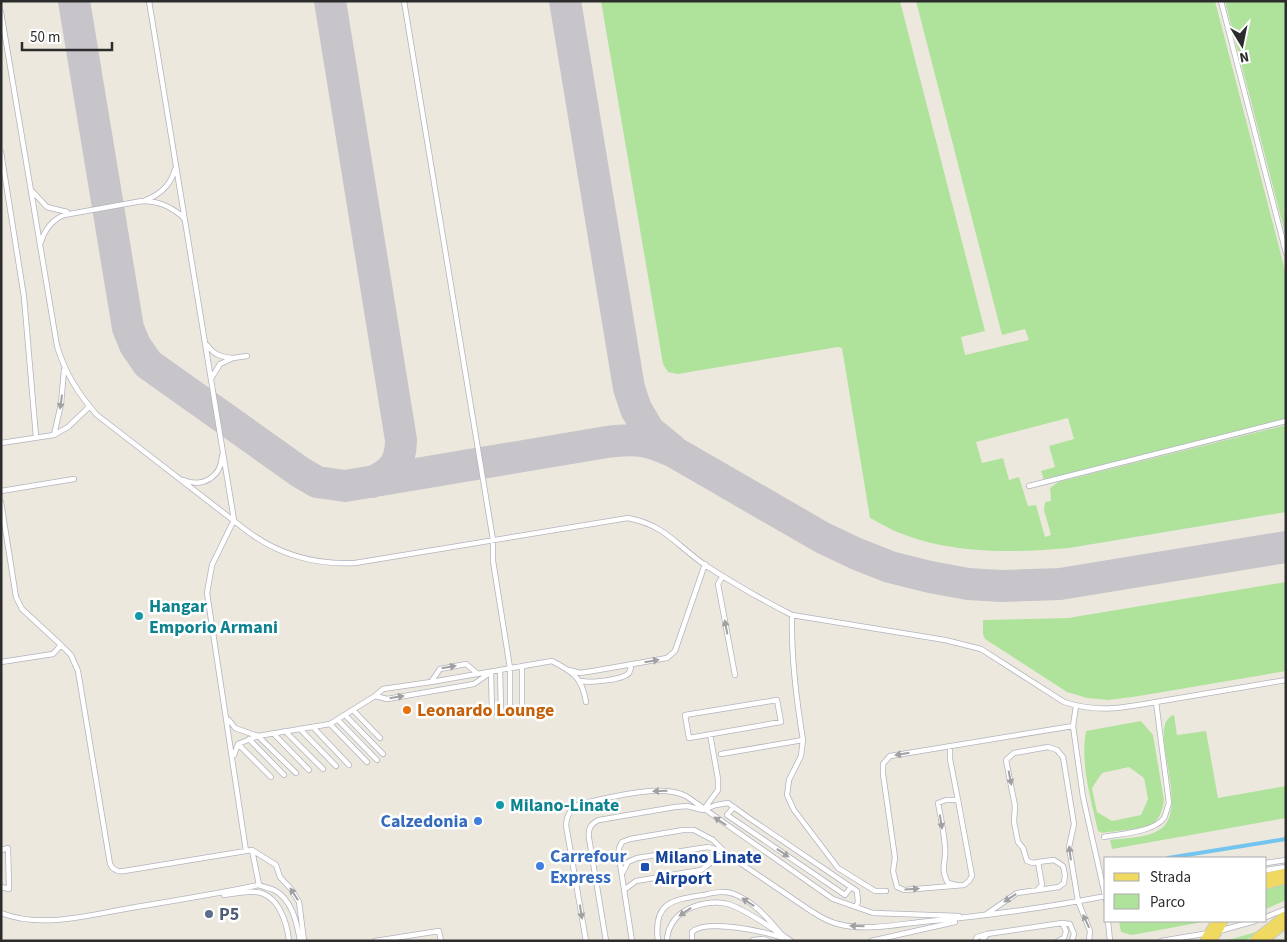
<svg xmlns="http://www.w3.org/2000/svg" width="1287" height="942" font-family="'Source Sans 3',sans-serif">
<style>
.green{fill:#afe39b;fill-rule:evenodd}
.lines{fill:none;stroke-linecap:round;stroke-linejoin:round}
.stream{stroke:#73c4ee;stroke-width:4}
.taxiway{stroke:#c7c5ca;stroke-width:32}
.lane-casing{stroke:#b2b3bf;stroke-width:6}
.primary-casing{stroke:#c8c8c8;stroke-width:17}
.lane{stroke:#fff;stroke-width:4.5}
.primary{stroke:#f0d961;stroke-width:15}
.oneway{fill:#a0a0a0}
.culture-dot{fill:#0f9aa8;stroke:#fff;stroke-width:2}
.food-dot{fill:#e8710a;stroke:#fff;stroke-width:2}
.shop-dot{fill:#3f7fe0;stroke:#fff;stroke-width:2}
.transit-dot{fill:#1a4fb4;stroke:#fff;stroke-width:2}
.service-dot{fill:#5c6f8a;stroke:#fff;stroke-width:2}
.labels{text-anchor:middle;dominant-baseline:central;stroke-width:5;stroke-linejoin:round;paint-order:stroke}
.culture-label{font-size:18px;font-weight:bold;fill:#0d838f;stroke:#fff;text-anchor:start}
.food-label{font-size:18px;font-weight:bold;fill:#c56008;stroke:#fff;text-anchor:start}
.shop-label{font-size:18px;font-weight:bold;fill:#366cbe;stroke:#fff;text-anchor:end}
.transit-label{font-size:18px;font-weight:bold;fill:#164399;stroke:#fff;text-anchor:start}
.service-label{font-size:18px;font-weight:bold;fill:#4e5e75;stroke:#fff;text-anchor:start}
</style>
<rect width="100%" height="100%" fill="#ede8de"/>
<path class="green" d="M601,1H900L985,331L961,337L965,355L1029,340L1025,329L1002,335L916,1H1215L1286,274V419L1044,480L1041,471L1055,467L1049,446L1074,439L1068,418L976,442L982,463L1003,458L1009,480L1019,477L1028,506L1036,505L1045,537L1051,535L1044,510L1045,502L1051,501L1050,488L1058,482L1286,425V512L1069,548C1016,553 956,554 905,535C893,531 882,524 870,518L842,348L838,347L678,374L668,372L663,364Z
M1225,1H1286V237Z
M1286,582V671L1133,697L1108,700L1087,698L1067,692L985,639L983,634V620L1068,618Z
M1174,715L1177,735L1206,731L1218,798L1286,786V818L1112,849L1110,840C1125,838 1146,838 1159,830C1193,810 1144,724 1174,715Z
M1141,721L1153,735L1164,800C1163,807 1161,816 1155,822C1148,829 1113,831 1102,833L1098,831C1091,799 1080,764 1086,731ZM1129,767L1144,778L1148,799L1141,815L1112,821L1097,812L1092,788L1102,773Z
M1286,883V900L1266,909V888Z
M1119,921H1208L1132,935L1121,932Z
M1256,932L1246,941H1225Z"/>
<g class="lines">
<path class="stream" d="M1168,858L1286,839"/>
<path class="taxiway" d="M74,1L128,328L135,345L148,364L300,472L317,482L345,486L607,442C636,438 648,440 674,452L823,538L857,554L890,567L930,577L968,584L1001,586L1060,584L1286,547
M330,1L401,440C401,462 393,473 372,482
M565,1L629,388L636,409L649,431L671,449"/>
<g class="lane-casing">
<path id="lane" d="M149,1L234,520L212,565L207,593L246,851
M404,1L493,540V561L510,668V709
M1221,1L1286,253
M1,12L57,346C65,373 78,394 97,415L247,531C279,555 315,565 355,563L628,518C665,525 676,545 705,565C733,583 762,600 792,615
M1,152L24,297L36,437
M33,192L47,207L67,212
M146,200C161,194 171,185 175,169
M41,242C45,229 52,220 64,215L142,201C159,201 169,206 182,216L184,219
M207,345C214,355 221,357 233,358L220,364L212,377
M233,358L247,356
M54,435L61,404L64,370
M1,443L54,435L68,427L89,407
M183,480C203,488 221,477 222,456
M1029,486L1286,421
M1,491L74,479
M1,502L16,597L22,609L61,645L53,654L1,662
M723,576L718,584L735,675
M61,645L71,655L78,671L110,864C113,870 117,872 124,871L252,850
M500,670L501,711
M569,670L580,673L593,671L667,658L675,651L705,564
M491,672L492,713
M581,681C590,683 623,680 629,673C630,671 631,667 631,665
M431,682L552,661C573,672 582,677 586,702
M375,696L383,689L431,682L440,669L466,664L478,674
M777,700L781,722L689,738L685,715Z
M1076,706L1073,726L1083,797L1106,900
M522,708V666
M353,710L380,738
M346,716L383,754
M229,720L235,728L258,736L238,744L234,755
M338,720L377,760
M330,724L367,762
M313,727L349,765
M300,729L336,766
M285,731L323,769
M273,733L309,770
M258,736L330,724L375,696L387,699L474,684L491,672
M258,736L296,773
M249,739L284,775
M803,740L801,756L789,780L787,795L794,810L838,868L875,891H886
M238,744L271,777
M950,747V759L958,800
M721,754L803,740C796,698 791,657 792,615L945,640L981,649L1064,702C1098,713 1122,708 1156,702
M704,809L718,790V779L710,734
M1104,837C1120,834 1154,832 1164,818C1166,814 1167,808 1169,803L1156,702L1286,680
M1,850L8,848L9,889L1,887
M1266,863L1286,860
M1266,870L1286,867
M623,872L628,862L637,858L708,847L724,852
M259,885L252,850L276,865L280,877L291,889L299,902L304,941
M956,885L948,883C939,867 947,862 945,847C944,833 941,818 938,803L946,800H958L972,876L969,881L964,885L904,890L897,887L893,871L895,858L883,774V764L890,756L1073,726
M851,887L857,891L858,902L856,907
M624,890L636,881L701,870C710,865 715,856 726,854
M1037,890L1042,885L1038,862L1033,863L1027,861L1023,848L1018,842L1014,822L1015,806L1006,760L1014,753L1048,747L1057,750L1063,757L1074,824L1069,847L1078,901L1090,931L1089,941
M224,895C234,894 246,891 256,892C278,894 287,922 289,941
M1,913C41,929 90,915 130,908C173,901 216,894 259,885C263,887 269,888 274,890C292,899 297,923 300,941
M985,915L1017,893L1059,887L1064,883L1065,875L1063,866L1054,860L1038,862
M1266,917L1286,909
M1108,921L1110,941
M1219,931L1255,921
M753,940L763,939L769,941
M375,941L439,931L441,941
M586,941L566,825C567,815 570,810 579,804C609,798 658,783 686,796L833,899L873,913L959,916
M606,941L589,838C588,829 590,824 599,820L675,807L687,806L703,810L716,805L728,803L749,818L851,887L845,895L727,815L734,807
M632,941L619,857V848L622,842L630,839L683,830H694L713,840L727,854L811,911C819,916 828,922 838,924C864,931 895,925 921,922C983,916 1045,908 1106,896
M658,941C653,903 671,900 703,895C713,893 724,890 734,894C755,902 769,920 783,936
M667,941C667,929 674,918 683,912C695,904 715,900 728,904C745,909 775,930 791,941
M692,941V932C706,918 766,932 783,938
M871,941L955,922
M975,941L977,937L987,934L1062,923L1070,924L1074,934L1072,941
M982,941L987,934
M1058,941L1064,938L1066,931L1062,923
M1161,941L1209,933"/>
</g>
<g class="primary-casing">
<path id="primary" d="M1266,881L1286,876
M1208,941L1220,921
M1258,941L1286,919"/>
</g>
<use href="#lane" class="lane"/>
<use href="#primary" class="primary"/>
</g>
<defs><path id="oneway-solid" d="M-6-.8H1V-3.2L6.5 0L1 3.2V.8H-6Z" transform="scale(1.25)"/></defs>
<g class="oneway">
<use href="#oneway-solid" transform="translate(61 402) rotate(98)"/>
<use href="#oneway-solid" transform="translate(726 627) rotate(-101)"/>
<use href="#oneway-solid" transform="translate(652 661) rotate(-10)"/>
<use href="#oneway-solid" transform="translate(449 667) rotate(-10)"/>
<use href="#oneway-solid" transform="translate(397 697) rotate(-9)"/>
<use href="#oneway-solid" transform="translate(902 754) rotate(171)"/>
<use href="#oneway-solid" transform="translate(1010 778) rotate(79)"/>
<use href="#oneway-solid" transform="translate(660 791) rotate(178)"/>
<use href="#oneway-solid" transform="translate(720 821) rotate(-146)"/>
<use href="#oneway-solid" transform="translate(941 822) rotate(81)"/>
<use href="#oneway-solid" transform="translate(783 853) rotate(34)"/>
<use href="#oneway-solid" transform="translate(1070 853) rotate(-97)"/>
<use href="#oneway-solid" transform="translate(912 889) rotate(-4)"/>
<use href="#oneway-solid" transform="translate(294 894) rotate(-123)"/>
<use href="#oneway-solid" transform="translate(1010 898) rotate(147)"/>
<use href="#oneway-solid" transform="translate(748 902) rotate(-147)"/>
<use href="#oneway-solid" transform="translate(581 912) rotate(81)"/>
<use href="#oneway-solid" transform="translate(685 912) rotate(146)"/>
<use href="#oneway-solid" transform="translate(1086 921) rotate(-115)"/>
<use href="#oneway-solid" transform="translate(857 926) rotate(-178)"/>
</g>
<g class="culture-dot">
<circle cx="139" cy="616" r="5"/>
<circle cx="500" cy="805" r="5"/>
</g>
<circle class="food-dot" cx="407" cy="710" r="5"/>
<g class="shop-dot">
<circle cx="478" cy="821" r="5"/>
<circle cx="540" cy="866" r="5"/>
</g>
<rect class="transit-dot" x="640" y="862" width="10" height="10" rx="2.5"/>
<circle class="service-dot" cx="209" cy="914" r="5"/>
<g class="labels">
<g class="culture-label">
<text x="149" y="606">Hangar<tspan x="149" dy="21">Emporio Armani</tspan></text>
<text x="510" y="805">Milano-Linate</text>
</g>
<g class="food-label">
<text x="417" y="710">Leonardo Lounge</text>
</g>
<g class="shop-label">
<text x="468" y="821">Calzedonia</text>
<text x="550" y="856" text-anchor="start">Carrefour<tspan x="550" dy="21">Express</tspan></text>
</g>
<g class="transit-label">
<text x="655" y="857">Milano Linate<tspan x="655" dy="21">Airport</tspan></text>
</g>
<g class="service-label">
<text x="219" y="914">P5</text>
</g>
</g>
<rect width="1287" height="942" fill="none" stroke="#2c2c2c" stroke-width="5"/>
<rect x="1104" y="857" width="162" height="65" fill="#ffffff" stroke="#ababab"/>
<rect x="1114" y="873" width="25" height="8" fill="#f0d961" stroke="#ababab"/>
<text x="1150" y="882" font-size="15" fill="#2c2c2c">Strada</text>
<rect x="1114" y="894" width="25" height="15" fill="#afe39b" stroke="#ababab"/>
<text x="1150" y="907" font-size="15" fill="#2c2c2c">Parco</text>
<g transform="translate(1242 45) rotate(170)" stroke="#ffffff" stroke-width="4" paint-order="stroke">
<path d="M0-4L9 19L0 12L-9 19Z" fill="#2c2c2c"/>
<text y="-8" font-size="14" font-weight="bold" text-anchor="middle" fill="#2c2c2c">N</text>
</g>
<path d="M22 42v8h90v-8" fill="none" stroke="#2c2c2c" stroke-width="2.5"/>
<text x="30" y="42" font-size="15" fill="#2c2c2c" stroke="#ffffff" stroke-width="4" paint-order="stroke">50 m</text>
</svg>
